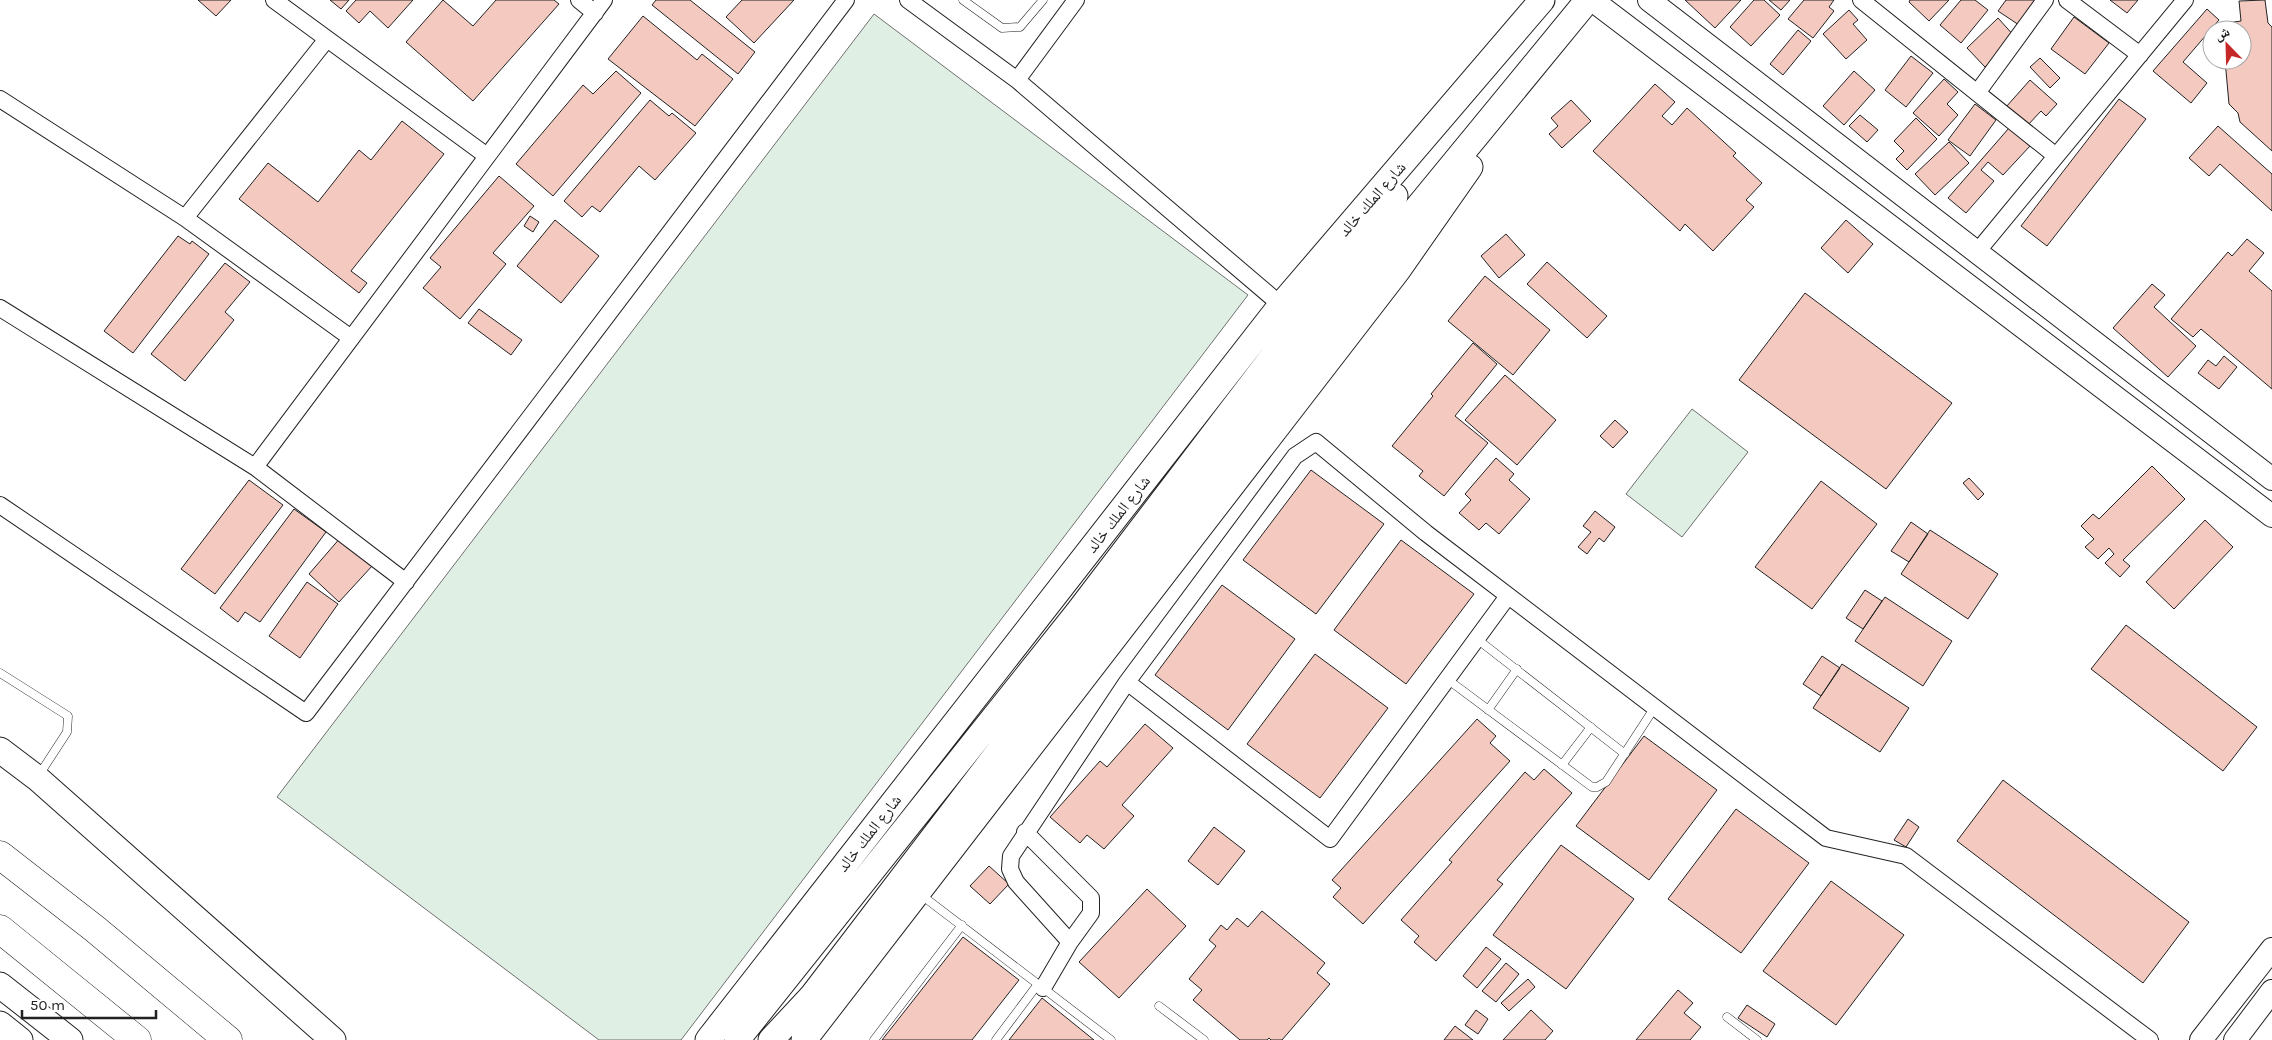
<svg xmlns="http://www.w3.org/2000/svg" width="2272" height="1040" font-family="Karla,'Noto Naskh Arabic',sans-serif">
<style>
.green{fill:#e0efe3;stroke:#6f6f6f}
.building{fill:#f3c9c0;stroke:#222}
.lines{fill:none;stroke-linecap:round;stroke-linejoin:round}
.lane-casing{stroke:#222;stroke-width:9}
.street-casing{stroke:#222;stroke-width:18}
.secondary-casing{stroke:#222;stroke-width:24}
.primary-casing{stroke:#222;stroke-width:27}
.highway-casing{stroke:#222;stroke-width:29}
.lane{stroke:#fff;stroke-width:8}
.street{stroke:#fff;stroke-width:16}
.secondary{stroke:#fff;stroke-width:22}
.primary{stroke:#fff;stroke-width:25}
.highway{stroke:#fff;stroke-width:28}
.labels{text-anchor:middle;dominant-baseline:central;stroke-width:4;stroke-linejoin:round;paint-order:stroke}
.street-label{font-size:16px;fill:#222;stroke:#fff}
</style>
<rect width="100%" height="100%" fill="#fff"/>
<path class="green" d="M874,14L1248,295L681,1040H599L277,797Z
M1692,409L1748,452L1682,537L1626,494Z"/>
<path class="building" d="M198,0H231L216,16Z
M330,0H349L341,9Z
M356,0H413L388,28L370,11L359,23L346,11Z
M443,0L473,26L496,0H554L559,4L473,101L406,42Z
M656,0H690L755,52L738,74L652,5Z
M742,0H794L754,43L726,17Z
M1685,0H1741L1715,28Z
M1754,0H1764L1780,15L1751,46L1730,27Z
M1769,0H1790L1781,10Z
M1804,0H1834L1829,7L1834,11L1813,38L1788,19Z
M1910,0H1949L1929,21L1909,2Z
M1961,0H1975L1988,10L1961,43L1940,25Z
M2006,0H2037L2019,25L1998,11Z
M2110,0H2138L2127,13Z
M2265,0L2268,23L2272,27V151L2240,122L2238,113L2229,104L2225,60H2242V30H2222L2221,24L2241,21L2239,1Z
M2207,9L2219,20L2183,62L2207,83L2191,103L2153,71Z
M1849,10L1858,20L1853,24L1867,40L1846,59L1823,34Z
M643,16L697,60L702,54L733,79L695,126L608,59Z
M2074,17L2109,43L2085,74L2051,49Z
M1998,18L2016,38L1985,67L1967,48Z
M1798,30L1811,41L1783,75L1770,64Z
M1911,56L1933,73L1906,107L1885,90Z
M2040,58L2060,78L2050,88L2030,67Z
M616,71L641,93L553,196L516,164L583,85L593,94Z
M1854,71L1875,90L1844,125L1823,106Z
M1944,79L1958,92L1947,104L1958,115L1939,136L1913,113Z
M2030,80L2057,104L2046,116L2041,111L2027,126L2006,107Z
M1655,84L1675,102L1662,116L1672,125L1687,108L1736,153L1733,156L1762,183L1746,200L1754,207L1713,251L1685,224L1680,231L1593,151Z
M2119,99L2146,119L2047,246L2021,226Z
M650,100L669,116L672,113L696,133L655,180L639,166L600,212L592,206L582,217L564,201Z
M1571,100L1591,121L1562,148L1549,134L1558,126L1551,118Z
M1975,104L1996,120L1970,156L1948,140Z
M1860,115L1878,130L1867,142L1849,126Z
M1916,118L1937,139L1907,170L1896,159L1904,151L1894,141Z
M402,121L444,154L351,271L367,283L359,293L239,199L268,163L318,202L359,150L371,160Z
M2218,126L2272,174V211L2220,164L2209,176L2189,158Z
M2009,128L2030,146L2003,175L1988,162L1981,170L1994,181L1966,213L1948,198Z
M1949,142L1969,163L1935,195L1915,174Z
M499,176L534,206L493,253L506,264L460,319L423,288L441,267L430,258Z
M530,216L539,222L533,232L524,226Z
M555,220L599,256L561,303L517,266Z
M1846,220L1873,244L1848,273L1821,248Z
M1506,234L1525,255L1499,278L1481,256Z
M178,236L190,244L192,241L209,254L133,353L104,331Z
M2247,239L2264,253L2249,271L2272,291V389L2201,329L2193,337L2171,319L2228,252L2232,256Z
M1547,262L1607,316L1587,338L1527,284Z
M225,263L250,282L225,312L234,320L185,381L151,354Z
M1485,276L1550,330L1513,375L1448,321Z
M2152,284L2165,295L2154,307L2196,346L2168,377L2113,328Z
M1805,293L1952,403L1886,489L1739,380Z
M479,309L522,340L511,355L468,323Z
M1473,343L1497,364L1455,416L1488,443L1444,496L1419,476L1423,471L1392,446L1433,396L1431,394Z
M2224,356L2237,367L2219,389L2198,373L2208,360L2216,366Z
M1505,375L1556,420L1517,465L1465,420Z
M1615,420L1628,432L1613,448L1600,436Z
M1496,458L1514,474L1509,480L1530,499L1499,534L1486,523L1479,530L1459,513L1471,500L1465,494Z
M2152,466L2185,499L2123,560L2130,566L2120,577L2105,563L2114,554L2109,548L2098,559L2085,547L2094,539L2081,526L2093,514L2099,519Z
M1311,470L1384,524L1316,614L1243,560Z
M1969,478L1984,494L1978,500L1963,483Z
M249,480L283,505L215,594L181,569Z
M1821,481L1877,524L1812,609L1755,567Z
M294,509L326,532L260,622L245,612L238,622L220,608Z
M1595,511L1615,527L1604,542L1599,538L1587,554L1578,547L1591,532L1583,526Z
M2205,520L2233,547L2174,609L2146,582Z
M1911,522L1928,534L1909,562L1891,551Z
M1930,530L1998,574L1968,619L1901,574Z
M341,537L373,565L339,602L309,574Z
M1401,540L1474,594L1406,684L1334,630Z
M307,582L338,604L300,658L269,636Z
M1222,585L1295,639L1228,730L1155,675Z
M1865,590L1882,601L1863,629L1846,618Z
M1885,597L1952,641L1923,686L1855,641Z
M2126,625L2257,727L2223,771L2091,669Z
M1315,654L1388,708L1320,798L1247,744Z
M1822,656L1840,668L1821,696L1803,684Z
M1842,664L1909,708L1880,752L1813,708Z
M1477,719L1496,736L1490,743L1510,761L1363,924L1333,897L1341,888L1332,880Z
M1145,724L1173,748L1122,805L1134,816L1104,849L1087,835L1080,843L1050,817L1100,761L1107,767Z
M1644,736L1717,790L1649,880L1576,826Z
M1544,769L1572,793L1497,880L1503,884L1436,961L1414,942L1419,936L1401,920L1452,862L1449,860L1525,772L1534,780Z
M2003,780L2189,922L2143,983L1957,841Z
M1736,809L1809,863L1741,953L1668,899Z
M1908,819L1919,827L1906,847L1894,840Z
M1214,827L1245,851L1218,885L1188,861Z
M1561,845L1634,899L1566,989L1493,935Z
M989,866L1009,884L990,904L970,886Z
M1831,881L1904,935L1836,1025L1763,971Z
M1147,889L1186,926L1119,998L1079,962Z
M1262,911L1325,963L1317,973L1330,984L1282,1040H1271L1269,1038L1267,1040H1240L1193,1000L1202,990L1189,979L1216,946L1209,940L1221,925L1227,930L1237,918L1248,927Z
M963,937L1019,980L972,1040H882Z
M1486,947L1501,959L1477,988L1463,976Z
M1506,963L1519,974L1496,1002L1482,991Z
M1528,979L1535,987L1509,1011L1501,1003Z
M1678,990L1693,1003L1684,1013L1701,1027L1690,1040H1636Z
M1042,998L1094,1040H1009Z
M1747,1005L1775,1024L1767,1037L1738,1018Z
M1476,1010L1488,1019L1478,1034L1465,1025Z
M1531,1010L1553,1031L1545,1040H1503Z
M1455,1026L1473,1040H1444Z"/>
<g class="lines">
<g class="lane-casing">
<path id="lane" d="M963,0L1002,28L1020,27L1043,0
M1477,639L1625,754
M0,673L68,716L67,732L39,775
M1447,679L1592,787H1597L1606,782L1655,707
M1488,710L1517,669
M1562,765L1591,727
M920,894L1111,1040
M1159,1006L1204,1040
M1727,1017L1757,1040
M874,1040L962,925
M996,1040L1038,984"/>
</g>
<g class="street-casing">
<path id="street" d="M274,0L487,156
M579,0L595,13
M908,0L1017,80L1281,305
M1861,0L2056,156
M2067,0L2140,55
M1017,80L1076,0
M1977,93L2045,0
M0,99L185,218L351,338
M185,218L327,39
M1977,252L2185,0
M0,308L255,467L406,582
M255,467L604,0
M0,505L306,713L846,0
M1127,682L1330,839L1508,596
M1025,832L1091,898V913L1070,942
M1043,988L1070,942L1016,882L1010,869L1011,856L1127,682L1295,456L1316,442L1426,533L1826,838L1906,856L2150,1040"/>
</g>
<g class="secondary-casing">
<path id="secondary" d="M1592,0L2272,516
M1649,0L2272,479
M2201,1040L2272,949
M2235,1040L2272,991"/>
</g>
<g class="primary-casing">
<path id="primary" d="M0,750L37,778L333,1040
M0,985L70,1040
M0,1024L20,1040
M708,1040L1281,305L1542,0
M737,1040L1078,612L1395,196
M771,1040L812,996L1376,258L1582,7
M804,1040L1398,270L1470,167"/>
</g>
<g class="highway-casing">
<path id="highway" d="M0,855L95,929L228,1040
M0,929L137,1040"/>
</g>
<use href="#lane" class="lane"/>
<use href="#street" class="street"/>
<use href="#secondary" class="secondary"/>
<use href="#primary" class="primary"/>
<use href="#highway" class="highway"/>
</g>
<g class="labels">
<g class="street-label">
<text transform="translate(1372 199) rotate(-49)">شارع الملك خالد</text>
<text transform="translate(1118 514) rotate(-52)">شارع الملك خالد</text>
<text transform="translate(869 833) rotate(-52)">شارع الملك خالد</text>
</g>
</g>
<g transform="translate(2227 45) rotate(337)"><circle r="24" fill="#ffffff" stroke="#a7a7a7"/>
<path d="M0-4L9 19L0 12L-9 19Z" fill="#c62828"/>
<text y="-8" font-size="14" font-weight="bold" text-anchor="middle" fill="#222222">ش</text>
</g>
<path d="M22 1010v8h134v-8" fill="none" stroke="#222222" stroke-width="2.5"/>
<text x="30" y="1010" font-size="15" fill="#222222" stroke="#ffffff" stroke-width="4" paint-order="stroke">50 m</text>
</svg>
